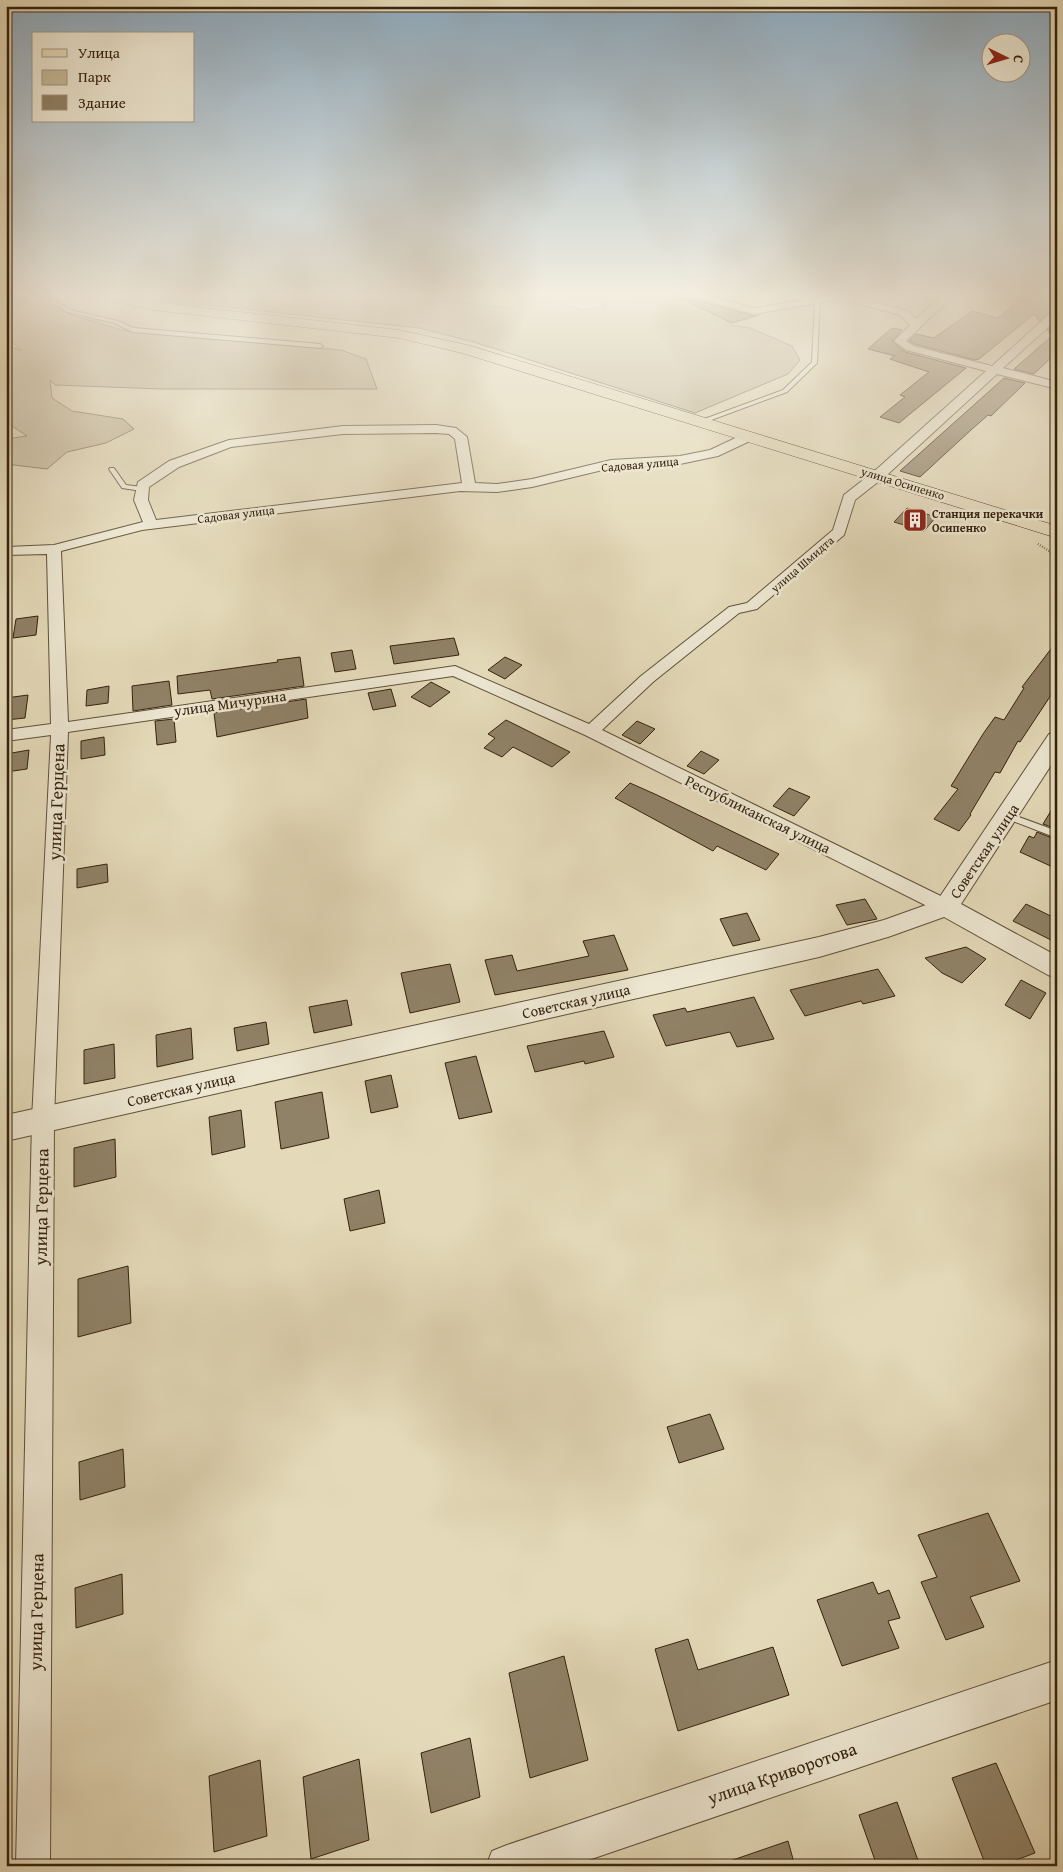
<svg xmlns="http://www.w3.org/2000/svg" width="1063" height="1872" font-family="'Gentium Book Plus',serif">
<style>
.green{fill:#c6bb9c;stroke:#7d6e55}
.building{fill:#908267;stroke:#34220e}
.lines{fill:none;stroke-linecap:round;stroke-linejoin:round}
.service-casing{stroke:#605039;stroke-width:2}
.minor-casing{stroke:#605039;stroke-width:2}
.tertiary-casing{stroke:#605039;stroke-width:2}
.primary-casing{stroke:#34220e;stroke-width:1}
.path{stroke:#34220e;stroke-width:2.5;stroke-dasharray:0.5 2;stroke-linecap:butt}
.service{fill:#ede7d2;fill-rule:evenodd}
.minor{fill:#ede7d2;fill-rule:evenodd}
.tertiary{fill:#ede7d2;fill-rule:evenodd}
.primary{fill:#e4dab9;fill-rule:evenodd}
.labels{text-anchor:middle;dominant-baseline:central;stroke-width:5;stroke-linejoin:round;paint-order:stroke}
.far-street-label{font-size:12px;fill:#34220e;stroke:#ede7d2}
.far-poi-label{font-size:12px;font-weight:bold;fill:#34220e;stroke:#ede7d2;text-anchor:start}
.street-label{font-size:15px;fill:#34220e;stroke:#ede7d2}
.near-street-label{font-size:18px;fill:#34220e;stroke:#ede7d2}
</style>
<rect width="100%" height="100%" fill="#e4dab9"/>
<filter id="stains"><feTurbulence type="fractalNoise" baseFrequency=".004" numOctaves="4"/><feColorMatrix values="0 0 0 0 .2 0 0 0 0 .09 0 0 0 0 .02 0 0 0 .5 -.17"/></filter>
<radialGradient id="worn" r=".72"><stop offset=".6" stop-color="#630" stop-opacity="0"/><stop offset="1" stop-color="#630" stop-opacity=".3"/></radialGradient>
<path class="green" d="M6,294H37L69,314L122,330L341,350L366,359L377,389H162L55,385L50,380L52,398L72,411L123,419L134,429L106,443L67,452L47,469L6,464V439L27,436L6,422V344L21,351L6,335Z
M179,294H430L476,305L510,308L522,298L547,299L583,310L606,306L584,294H626L644,301L669,294H707L720,298L729,308L731,325L750,328L792,346L800,360L788,374L695,413L474,342L419,328L160,300Z"/>
<path class="building" d="M672,294H684L687,298L754,316L759,315L732,323Z
M1033,294H1057V308L1052,310L1039,321L1034,314L979,359L975,360L915,344L909,341L916,334L934,338L972,311L998,318L1021,298L1027,300Z
M1057,322V352L1034,374L1014,369L1052,336L1047,330Z
M892,328L902,330L892,341L905,352L966,368L899,423L880,417L905,397L900,395L929,372L890,359L895,356L868,349Z
M1004,378L1025,383L991,416L988,415L971,430L920,477L900,471Z
M907,508L936,517L924,531L894,522Z
M38,616L36,635L13,638L16,619Z
M454,638L459,655L394,664L390,646Z
M1057,641V686L1020,742L1018,741L1000,773L995,772L970,814L971,815L959,831L934,819L958,789L951,786L983,734L995,717L1004,720L1024,688L1022,687Z
M352,650L356,669L335,672L331,653Z
M300,657L304,686L212,699L210,690L178,694L177,676L278,662L277,660Z
M505,657L522,665L505,679L488,670Z
M169,681L172,705L133,711L132,686Z
M431,682L450,692L430,707L411,697Z
M109,686L108,703L86,706L87,690Z
M391,689L396,706L373,710L368,693Z
M28,695L25,718L6,720V698Z
M306,699L308,718L217,737L214,713Z
M174,719L176,742L157,745L155,721Z
M506,720L570,752L552,767L513,747L502,757L484,748L495,738L488,734Z
M637,721L655,729L640,744L622,735Z
M104,737L105,755L81,759V741Z
M29,750L27,769L6,772V754Z
M701,751L719,760L704,774L687,766Z
M630,783L657,795L779,854L766,870L717,846L713,851L615,798Z
M789,788L810,797L794,816L773,806Z
M1057,801V829L1043,824Z
M1037,832L1057,840V869L1020,852L1029,836L1034,838Z
M107,864L108,882L77,888V869Z
M865,899L877,919L847,925L836,905Z
M1026,904L1057,919V943L1013,921Z
M747,913L760,940L733,946L720,919Z
M614,935L628,970L495,995L485,960L512,955L517,971L589,956L583,941Z
M966,947L986,959L962,983L942,973L925,958Z
M450,964L460,1002L410,1013L401,973Z
M878,969L895,996L863,1004L861,1001L805,1016L790,990Z
M1021,980L1046,993L1030,1019L1005,1005Z
M754,997L774,1039L737,1047L730,1032L666,1046L653,1015L685,1008L687,1012Z
M347,1000L352,1025L314,1033L309,1007Z
M266,1022L269,1044L237,1051L234,1028Z
M191,1028L193,1059L157,1067L156,1035Z
M604,1031L614,1057L585,1064L584,1061L535,1072L527,1046Z
M114,1044L115,1078L84,1084V1050Z
M476,1056L492,1112L459,1119L445,1063Z
M391,1075L398,1107L371,1113L365,1081Z
M322,1092L329,1138L281,1149L275,1102Z
M241,1110L245,1147L212,1155L209,1117Z
M115,1139L116,1177L74,1187V1148Z
M379,1190L385,1223L350,1231L344,1199Z
M128,1266L131,1323L78,1337V1279Z
M710,1414L724,1449L679,1463L667,1427Z
M123,1449L125,1487L80,1500L79,1462Z
M988,1513L1020,1581L970,1597L984,1627L946,1640L921,1582L937,1577L918,1535Z
M122,1574L123,1614L76,1628L75,1588Z
M873,1582L878,1594L889,1590L900,1618L888,1621L899,1648L842,1666L817,1600Z
M688,1639L698,1670L773,1647L789,1695L678,1731L655,1649Z
M564,1656L588,1760L530,1778L509,1673Z
M470,1738L480,1797L431,1813L421,1753Z
M359,1759L369,1840L311,1859L303,1777Z
M260,1760L267,1836L214,1852L209,1776Z
M996,1763L1035,1853L1000,1866H986L952,1778Z
M897,1802L920,1866H877L859,1815Z
M788,1841L795,1866H725L724,1863Z"/>
<g class="lines">
<g class="service-casing">
<path id="service" d="M36,294H43L71,310L118,321L134,328L320,344L323,346L320,348L133,332L114,323L67,312Z
M815,299L820,300L817,363L787,392L703,423H699V421L783,390L812,362Z
M110,468H114L126,485L142,487L145,489L142,491L122,488L109,469Z
M1008,813L1057,831V838L1005,818L1003,816Z"/>
</g>
<g class="minor-casing">
<path id="minor" d="M686,294H702L754,308L828,296L827,294H843L908,311L916,319L944,294H955L906,341L914,346L992,366L1053,311L1057,310V319L1003,368L1057,382V389L997,374L888,474L855,500L844,535L757,609L739,613L653,682L602,730L953,902L956,907L953,912L946,914L939,912L585,735L453,676L68,732L54,1120L50,1866H16L32,1120L51,735L6,741V730L51,724L47,554L6,555V547L54,545L143,522L134,500L138,482L169,461L229,440L343,426L436,425L456,428L467,437L475,483L497,484L532,479L611,460L680,456L710,450L744,434H752L754,437L752,440L718,456L680,464L611,468L532,487L497,492L460,491L142,530L61,551L68,722L455,666L589,724L641,676L729,607L747,603L833,530L844,495L878,468L986,371L906,350L894,341L910,325L900,315L841,299L754,314L687,296ZM436,433L449,434L455,439L462,483L156,520L148,500L149,487L179,467L231,447L343,434Z"/>
</g>
<g class="tertiary-casing">
<path id="tertiary" d="M1057,732V756L961,904L1057,956V978L1048,975L944,917L888,937L819,957L6,1141V1115L819,937L884,920L937,901L1049,734Z
M1057,1660V1700L571,1866H486L492,1851L507,1845Z"/>
</g>
<g class="primary-casing">
<path id="primary" d="M93,294H118L153,302L399,330L471,346L1057,526V538L462,353L399,338L153,310L95,297Z"/>
</g>
<path class="path" d="M1038,544L1057,556"/>
<use href="#service" class="service"/>
<use href="#minor" class="minor"/>
<use href="#tertiary" class="tertiary"/>
<use href="#primary" class="primary"/>
</g>
<linearGradient id="sky" x2="0" y2="1"><stop stop-color="#8eaabe"/><stop offset="0.53" stop-color="#f3eee0"/><stop offset="1" stop-color="#f3eee0" stop-opacity="0"/></linearGradient>
<rect width="1063" height="556" fill="url(#sky)"/>
<defs>
<g id="building-square" transform="scale(1.25)"><rect x="-9" y="-9" width="18" height="18" rx="4" fill="#8f2418" stroke="#ede7d2"/><path d="M-4-6H4V6H1V3H-1V6H-4ZM-2.5-4.3h1.7v1.8h-1.7ZM.8-4.3h1.7v1.8H.8ZM-2.5-1h1.7V.8h-1.7ZM.8-1h1.7V.8H.8Z" fill="#fff"/></g>
</defs>
<g fill-rule="evenodd">
<use href="#building-square" x="915" y="520"/>
</g>
<g class="labels">
<g class="far-street-label">
<text transform="translate(640 464) rotate(-5)">Садовая улица</text>
<text transform="translate(903 483) rotate(17)">улица Осипенко</text>
<text transform="translate(236 514) rotate(-7)">Садовая улица</text>
<text transform="translate(802 564) rotate(-41)">улица Шмидта</text>
</g>
<g class="far-poi-label">
<text x="932" y="513">Станция перекачки<tspan x="932" dy="14">Осипенко</tspan></text>
</g>
<g class="street-label">
<text transform="translate(230 703) rotate(-8)">улица Мичурина</text>
<text transform="translate(758 814) rotate(26)">Республиканская улица</text>
<text transform="translate(984 851) rotate(-56)">Советская улица</text>
<text transform="translate(576 1001) rotate(-13)">Советская улица</text>
<text transform="translate(181 1089) rotate(-13)">Советская улица</text>
</g>
<g class="near-street-label">
<text transform="translate(56 802) rotate(-88)">улица Герцена</text>
<text transform="translate(41 1207) rotate(-89)">улица Герцена</text>
<text transform="translate(36 1612) rotate(-89)">улица Герцена</text>
<text transform="translate(782 1773) rotate(-19)">улица Криворотова</text>
</g>
</g>
<rect width="1063" height="1872" fill="none" stroke="#e4dab9" stroke-width="25"/>
<rect x="8" y="8" width="1048" height="1857" fill="none" stroke="#34220e" stroke-width="2.5"/>
<rect x="12" y="12" width="1038" height="1847" fill="none" stroke="#34220e"/>
<rect x="32" y="32" width="162" height="90" fill="#ede7d2" stroke="#a39884"/>
<rect x="42" y="49" width="25" height="8" fill="#e4dab9" stroke="#a39884"/>
<text x="78" y="58" font-size="15" fill="#34220e">Улица</text>
<rect x="42" y="70" width="25" height="15" fill="#c6bb9c" stroke="#a39884"/>
<text x="78" y="82" font-size="15" fill="#34220e">Парк</text>
<rect x="42" y="95" width="25" height="15" fill="#908267" stroke="#a39884"/>
<text x="78" y="108" font-size="15" fill="#34220e">Здание</text>
<g transform="translate(1006 58) rotate(95)"><circle r="24" fill="#ede7d2" stroke="#a39884"/>
<path d="M0-4L9 19L0 12L-9 19Z" fill="#8f2418"/>
<text y="-8" font-size="14" font-weight="bold" text-anchor="middle" fill="#34220e">С</text>
</g>
<rect width="100%" height="100%" filter="url(#stains)"/>
<rect width="100%" height="100%" fill="url(#worn)"/>
</svg>
